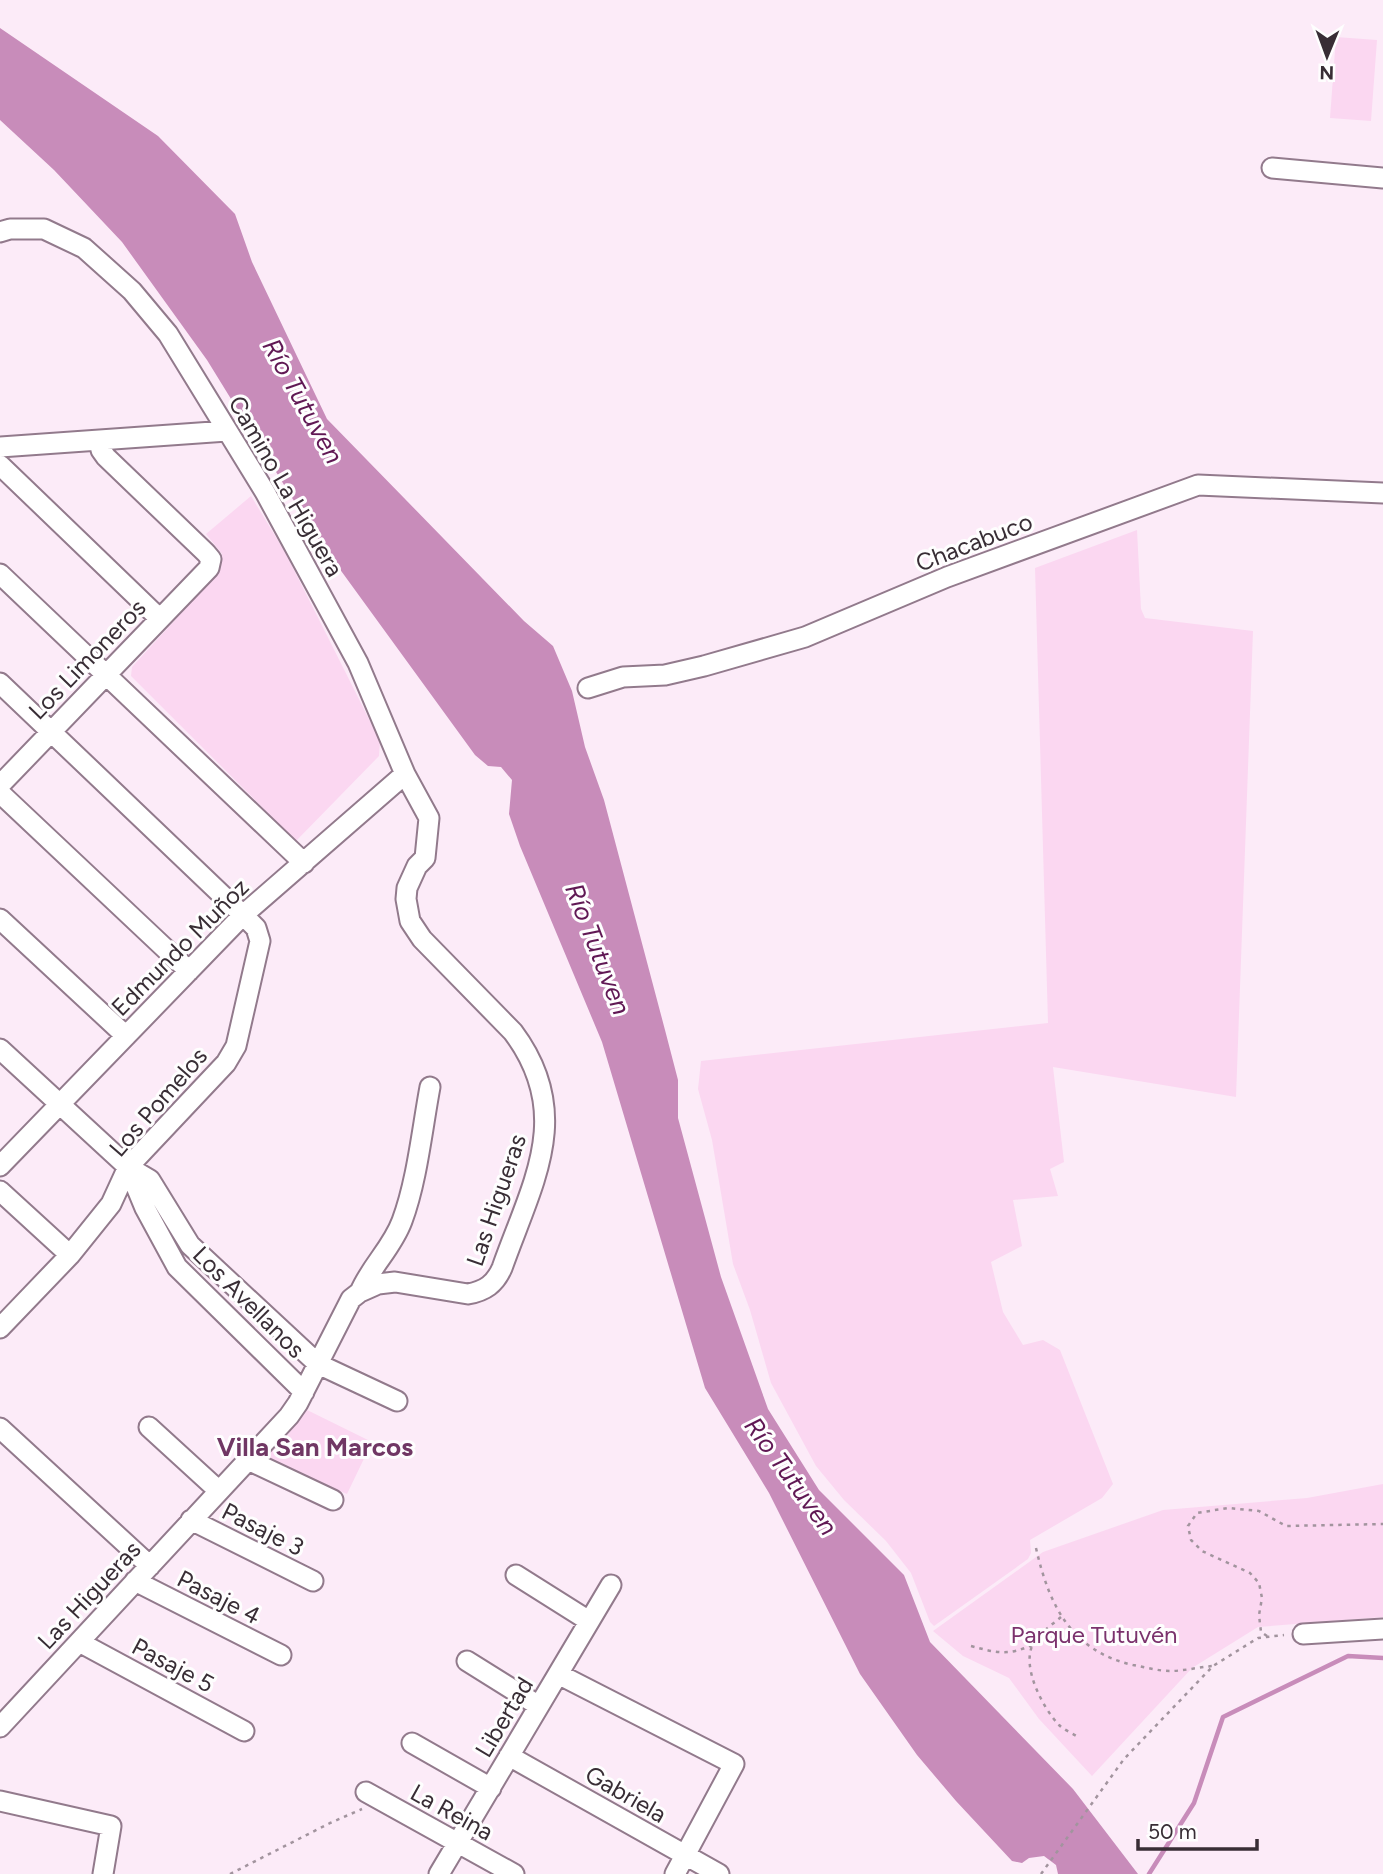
<svg xmlns="http://www.w3.org/2000/svg" width="1383" height="1874" font-family="Figtree,sans-serif">
<style>
.green{fill:#fbd7f1}
.water{fill:#c88cba}
.lines{fill:none;stroke-linecap:round;stroke-linejoin:round}
.stream{stroke:#c88cba;stroke-width:4.5}
.minor-casing{stroke:#927a8c;stroke-width:23}
.path{stroke:#a2949e;stroke-width:2.5;stroke-dasharray:3.5 5;stroke-linecap:butt}
.minor{stroke:#fff;stroke-width:19}
.labels{text-anchor:middle;dominant-baseline:central;stroke-width:6;stroke-linejoin:round;paint-order:stroke}
.street-label{font-size:24px;fill:#382d35;stroke:#fefefe}
.park-label{font-size:24px;fill:#7b326d;stroke:#fefefe}
.water-label{font-size:26px;font-style:italic;fill:#601854;stroke:#fefefe}
.neighbourhood-label{font-size:26px;font-weight:bold;fill:#703764;stroke:#fefefe}
</style>
<rect width="100%" height="100%" fill="#fcebf8"/>
<path class="green" d="M1336,37L1377,40L1371,121L1330,118Z
M251,496L285,552L380,741L379,756L296,841L131,676L132,667L218,573L222,554L206,534Z
M1137,530L1141,609L1145,618L1253,631L1236,1097L1053,1067L1064,1162L1050,1169L1058,1196L1013,1200L1022,1246L991,1262L1003,1312L1023,1345L1043,1340L1060,1350L1113,1484L1102,1498L1030,1540L1031,1553L1028,1559L934,1626L930,1622L911,1573L886,1541L844,1500L816,1466L771,1383L750,1310L733,1264L712,1140L698,1089L701,1061L1048,1023L1035,568Z
M303,1408L372,1442L347,1494L258,1457Z
M1383,1484V1617L1258,1627L1192,1668L1092,1776L1039,1719L1009,1678L963,1656L933,1631L1043,1552L1163,1510L1307,1498Z"/>
<path class="water" d="M0,28L158,136L235,214L252,262L327,419L524,621L553,646L572,691L585,747L604,800L665,1030L678,1080V1118L721,1277L768,1409L819,1490L904,1575L930,1642L1073,1789L1138,1874H1058L1056,1865L1044,1856L1029,1858L1022,1863L1012,1861L956,1801L917,1755L860,1674L769,1493L705,1388L602,1042L520,846L509,814L512,780L501,767L488,766L475,755L315,535L207,360L122,242L54,170L0,120Z"/>
<g class="lines">
<path class="stream" d="M1149,1874L1194,1803L1223,1717L1348,1656L1383,1658"/>
<g class="minor-casing">
<path id="minor" d="M1272,168L1383,178
M0,232L10,229H44L84,248L132,291L168,334L265,492L358,663L405,774L429,818L425,858L417,866L407,888L406,899L410,921L422,939L513,1032C575,1115 532,1183 502,1268C495,1284 485,1291 468,1294L395,1282L378,1284L360,1292L351,1299L298,1403L289,1416L0,1727
M0,447L227,431
M0,465L160,619
M0,574L304,863
M0,683L243,915L256,928L260,941L236,1046L226,1063L128,1167L111,1204L70,1255L0,1328
M588,688L623,677L665,675L704,666L805,637L947,577L1198,485L1383,493
M0,785L209,568L211,559L206,553L106,457L101,450L99,440
M0,793L189,971
M0,919L126,1036
M0,1049L128,1167L150,1180L190,1245L318,1364L397,1401
M0,1166L243,915L405,774
M128,1167L145,1208L177,1267L304,1392
M0,1191L70,1255
M360,1292C371,1266 392,1248 402,1221C417,1181 422,1130 430,1087
M149,1427L219,1491
M0,1428L150,1566
M248,1460L333,1500
M191,1520L313,1581
M516,1575L589,1621
M135,1581L281,1655
M1303,1634L1383,1629
M79,1642L244,1731
M467,1661L539,1706
M558,1674L734,1764L675,1874
M412,1743L491,1788
M509,1756L719,1874
M366,1792L514,1874
M0,1801L111,1826L103,1874
M439,1874L611,1585"/>
</g>
<path class="path" d="M1036,1548C1049,1605 1071,1651 1133,1665C1145,1667 1158,1671 1170,1671C1184,1671 1199,1667 1213,1666
M1061,1617C1052,1625 1039,1633 1033,1644C1021,1667 1043,1708 1059,1725C1064,1730 1072,1733 1078,1737
M1267,1636L1261,1632L1259,1615L1262,1598L1259,1583L1250,1573L1202,1551L1191,1540L1188,1526L1197,1513L1228,1508L1259,1511L1286,1526L1383,1524
M971,1646C997,1653 1008,1656 1032,1645
M230,1874L330,1823L362,1809
M1041,1874L1124,1759L1213,1666L1258,1638L1284,1635"/>
<use href="#minor" class="minor"/>
</g>
<g class="labels">
<g class="street-label">
<text transform="translate(286 486) rotate(60)">Camino La Higuera</text>
<text transform="translate(974 542) rotate(-21)">Chacabuco</text>
<text transform="translate(87 659) rotate(-46)">Los Limoneros</text>
<text transform="translate(180 947) rotate(-45)">Edmundo Muñoz</text>
<text transform="translate(158 1102) rotate(-49)">Los Pomelos</text>
<text transform="translate(496 1200) rotate(-71)">Las Higueras</text>
<text transform="translate(249 1302) rotate(45)">Los Avellanos</text>
<text transform="translate(263 1529) rotate(27)">Pasaje 3</text>
<text transform="translate(89 1595) rotate(-47)">Las Higueras</text>
<text transform="translate(219 1597) rotate(27)">Pasaje 4</text>
<text transform="translate(173 1665) rotate(28)">Pasaje 5</text>
<text transform="translate(504 1717) rotate(-59)">Libertad</text>
<text transform="translate(626 1794) rotate(30)">Gabriela</text>
<text transform="translate(452 1812) rotate(29)">La Reina</text>
</g>
<g class="park-label">
<text x="1094" y="1634">Parque Tutuvén</text>
</g>
<g class="water-label">
<text transform="translate(303 401) rotate(61)">Río Tutuven</text>
<text transform="translate(598 949) rotate(69)">Río Tutuven</text>
<text transform="translate(791 1476) rotate(54)">Río Tutuven</text>
</g>
<g class="neighbourhood-label">
<text x="315" y="1447">Villa San Marcos</text>
</g>
</g>
<g transform="translate(1327 56) rotate(181)" stroke="#fefefe" stroke-width="5" paint-order="stroke">
<path d="M0-5L12 26L0 18L-12 26Z" fill="#382d35"/>
<text y="-10" font-size="19" font-weight="bold" text-anchor="middle" fill="#382d35">N</text>
</g>
<path d="M1138 1839v10h119v-10" fill="none" stroke="#382d35" stroke-width="3.5"/>
<text x="1148" y="1839" font-size="21" fill="#382d35" stroke="#fefefe" stroke-width="5" paint-order="stroke">50 m</text>
</svg>
